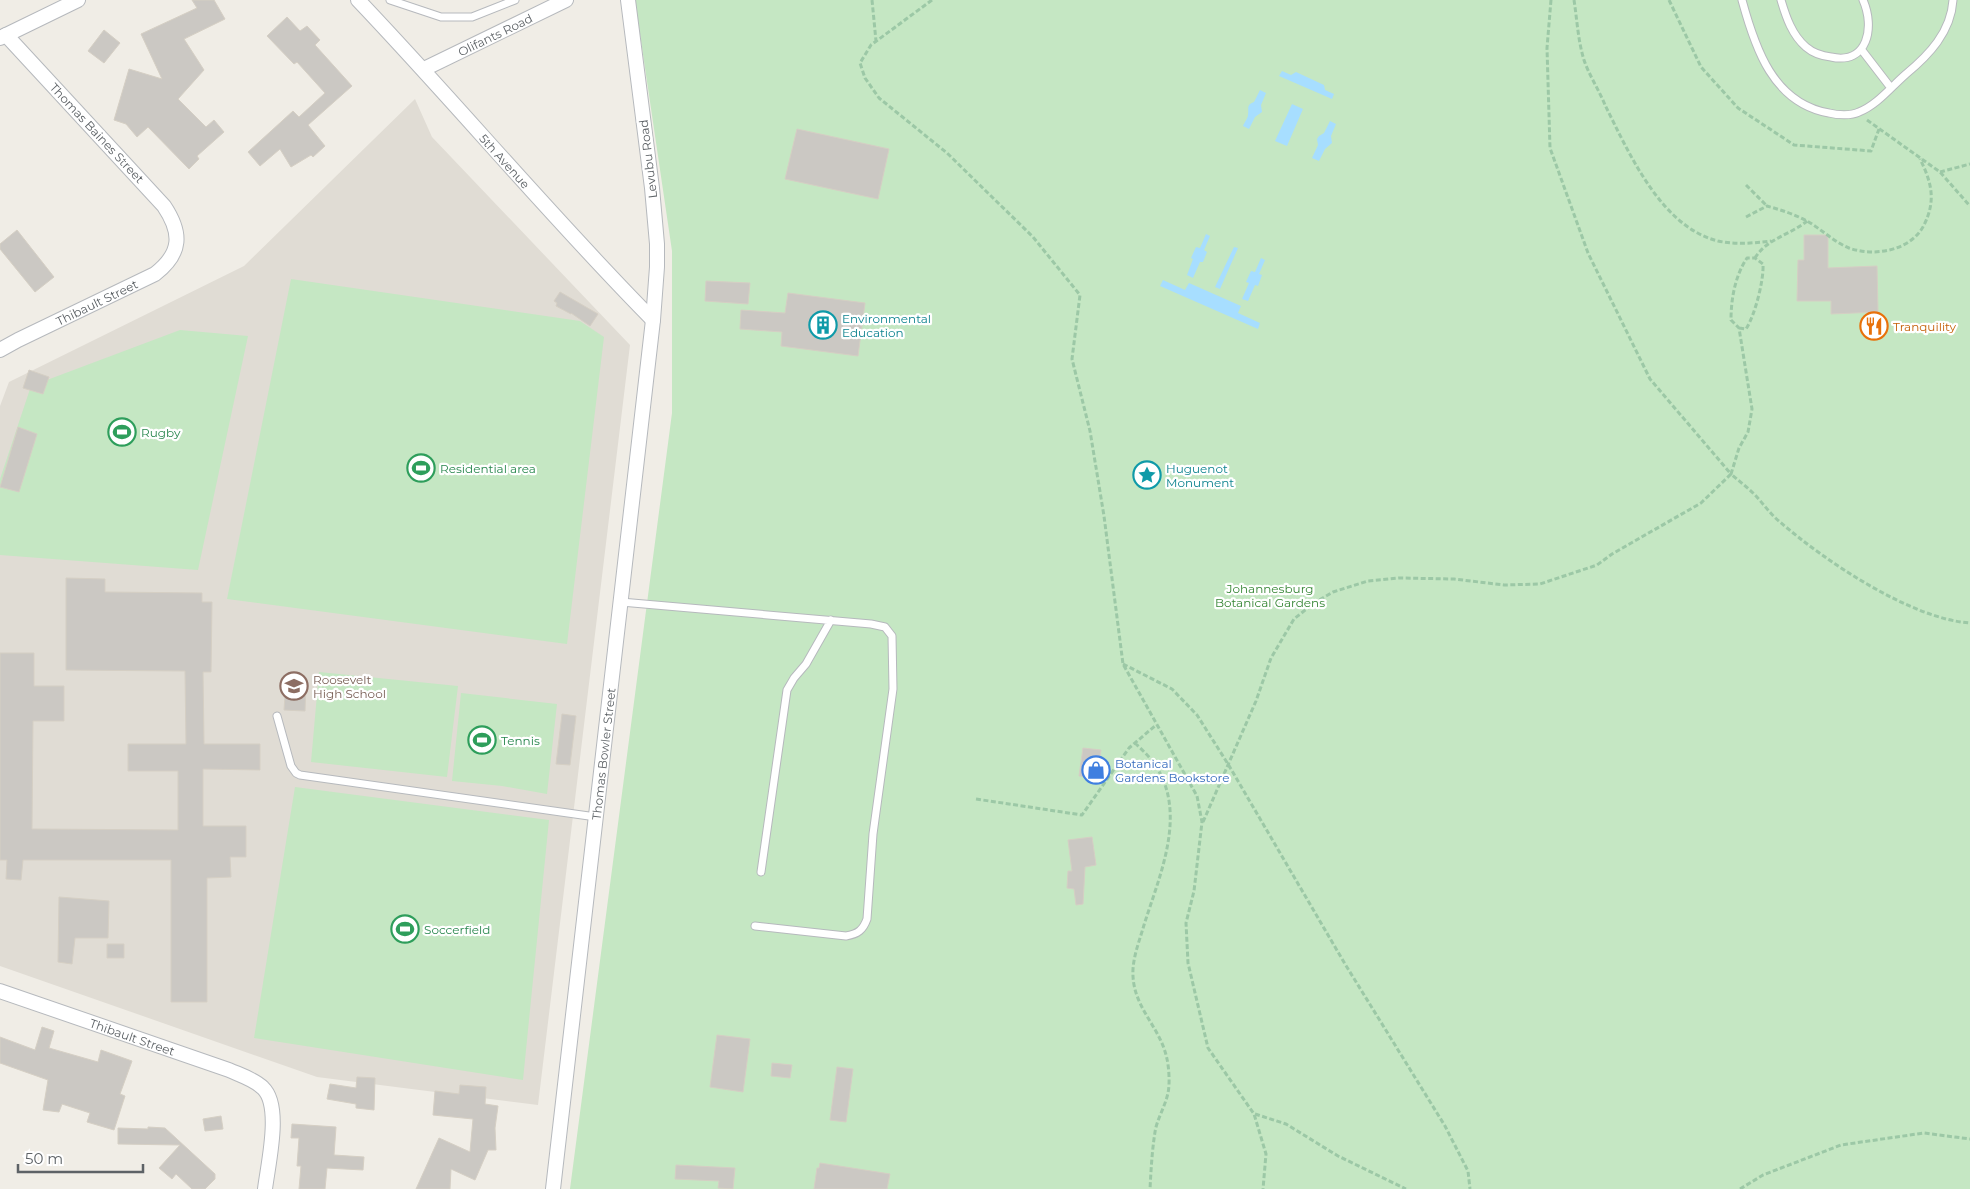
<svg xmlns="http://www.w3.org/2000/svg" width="1970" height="1189" font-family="Montserrat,sans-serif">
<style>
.education{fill:#e0dcd4}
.green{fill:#c5e7c3}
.water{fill:#a7deff}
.building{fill:#cbc8c3;stroke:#d5cfc4}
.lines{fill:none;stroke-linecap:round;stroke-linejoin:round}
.service-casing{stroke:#b6b9bd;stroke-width:9}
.minor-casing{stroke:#b6b9bd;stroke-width:16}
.path{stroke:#9cc8a6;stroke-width:3;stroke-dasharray:5 2.5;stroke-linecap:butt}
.service{stroke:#fff;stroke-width:7}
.minor{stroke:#fff;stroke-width:14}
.labels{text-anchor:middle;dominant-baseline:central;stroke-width:4.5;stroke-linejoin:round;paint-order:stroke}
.street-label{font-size:12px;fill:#5d6266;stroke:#fff}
.culture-label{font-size:12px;fill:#0d838f;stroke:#fff;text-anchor:start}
.food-label{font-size:12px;fill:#c56008;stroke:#fff;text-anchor:start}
.leisure-label{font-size:12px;fill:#27864d;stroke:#fff;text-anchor:start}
.park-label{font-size:12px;fill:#368635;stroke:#fff}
.education-label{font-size:12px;fill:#785e54;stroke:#fff;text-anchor:start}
.shop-label{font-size:12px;fill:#366cbe;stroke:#fff;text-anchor:start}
</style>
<rect width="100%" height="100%" fill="#f0ede6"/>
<path class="education" d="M415,99L432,137L630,345L538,1105L317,1077L0,966V406L9,382L244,266Z"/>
<path class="green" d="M635,0H1970V1189H570L672,413V251Z
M291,279L580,321L604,337L567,644L227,599Z
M180,330L248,336L198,570L0,555V479L31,386Z
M319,672L458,686L447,777L311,762Z
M461,693L557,704L547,794L502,786L452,781Z
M295,787L549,820L523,1080L254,1038Z"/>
<path class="water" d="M1282,71L1291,75L1296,72L1324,85L1325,90L1334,94L1332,99L1279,76Z
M1260,90L1266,93L1261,105L1262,112L1255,117L1249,129L1243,126C1244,123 1248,118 1248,115C1249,108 1246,105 1254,102Z
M1292,104L1303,109L1287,146L1275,141Z
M1330,121L1336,124L1331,136L1332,143L1325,149L1319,161L1312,158L1318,145L1317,139L1319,136L1324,133Z
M1206,234L1210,236L1204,250L1207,252L1203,262H1200L1193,278L1187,275L1193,259L1191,258L1196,247L1200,248Z
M1234,247L1238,248L1220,289L1215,287Z
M1261,258L1265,260L1259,274L1262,275L1258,286L1255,285L1248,301L1242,299L1249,283L1246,282L1251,271L1255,272Z
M1163,280L1185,290L1189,283L1241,306L1238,313L1260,323L1258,329L1160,286Z"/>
<path class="building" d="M192,0H214L225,19L184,39L204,70L178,99L206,127L214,120L224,132L197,156L199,159L189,169L148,127L137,137L126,124L114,120L129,69L162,79L141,34L197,8Z
M287,17L300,31L307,26L320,40L315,45L352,86L308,125L325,146L313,157L311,155L291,167L280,149L260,166L248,152L293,111L299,117L325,93L297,62L294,64L267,36Z
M104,30L120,43L104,63L88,51Z
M797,129L889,149L878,199L785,179Z
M17,230L54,277L35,292L0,249V244Z
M1804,235H1828V268L1877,266L1878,312L1831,314V301H1797L1798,260H1804Z
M706,281L750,283L748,304L705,301Z
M560,292L598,314L590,326L571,313V314L556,306L557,303L554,301Z
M788,293L865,303L858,356L781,346L782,332L740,329L741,310L785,313Z
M29,370L49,377L43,394L23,388Z
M18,427L37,434L19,492L0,487Z
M66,578L105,579V592L202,593V602H212L211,672H203L204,744H260V770L203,769V826H246V857H230L231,877L207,878V1002H171V860H23L21,880L6,879L7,860H0V653H34V686H64V721H33L32,829L178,830V771H128V744H186L185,671L66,670Z
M286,682L306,683L305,711L284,710Z
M562,714L576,716L570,765L556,764Z
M1083,748L1101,750L1097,778L1079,776Z
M1092,837L1096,865L1085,867L1083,904L1076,905L1074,889L1067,888L1068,871H1072L1068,840Z
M59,897L109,901L108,938H75L72,964L58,962Z
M107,944H124V958H107Z
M42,1027L54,1031L49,1048L98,1062L101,1050L132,1061L120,1094L125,1096L114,1130L87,1122L90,1113L62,1104L59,1112L43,1110L48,1080L0,1063V1037L35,1050Z
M717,1035L750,1039L743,1092L710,1087Z
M772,1063L792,1065L790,1078L771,1076Z
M837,1067L853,1069L846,1122L830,1120Z
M357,1077L375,1078L374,1110L356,1108V1104L327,1099L330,1084L356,1088Z
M460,1085L486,1087L485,1104L498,1106L495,1128L496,1150H488L475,1180L451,1169L450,1189H416L439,1138L470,1152L473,1119L433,1115L435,1091L459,1094Z
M221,1116L223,1129L205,1131L203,1119Z
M292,1124L336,1127L334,1155L364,1157L363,1170L327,1168L325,1189H299L301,1166H297L299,1138H291Z
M148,1127L165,1128L215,1174V1179L205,1189H192L176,1174L172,1179L159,1168L180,1145L118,1144V1128L148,1129Z
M820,1163L890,1174L887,1189H814L817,1168H819Z
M676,1165L735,1168L733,1189L718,1188L719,1181L675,1179Z"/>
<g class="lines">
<g class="service-casing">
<path id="service" d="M390,0L441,17H472L515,0
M1742,0C1755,48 1773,103 1829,113C1837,115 1851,116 1859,112C1877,105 1891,87 1906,74C1929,55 1951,32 1953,0
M1781,0C1786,17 1792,35 1806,47C1813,53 1822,56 1831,57C1868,65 1875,27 1863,0
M1861,49L1891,88
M621,602L871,624L885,627L892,636L893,689L873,834L867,919C863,930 858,934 846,936L755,926
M277,716L291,766L296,773L300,775L596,817
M761,872L787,690L794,678L806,664L831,620"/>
</g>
<g class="minor-casing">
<g id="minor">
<path id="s1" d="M358,0C458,105 551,217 653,320"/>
<path d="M0,38L78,0"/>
<path id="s2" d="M424,69L566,0"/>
<path id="s3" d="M0,350L18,340L155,274C182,253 182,233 164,206L6,35"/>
<path id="s4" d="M0,991L229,1070C240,1075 254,1079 263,1088C282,1106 268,1164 265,1189"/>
<path id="s5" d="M553,1189L653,320L657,267V244L652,188L628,0"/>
</g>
</g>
<path class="path" d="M872,0L876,41
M932,0L871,45L860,63L865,78L879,98L947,153L1033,237L1080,295L1072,359L1090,431L1104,516L1123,664L1197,796L1202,822L1194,891L1186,923L1188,963L1208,1048L1254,1114L1266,1154L1263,1189
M1551,0L1547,48L1550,148L1588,253L1650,379L1731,474L1739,448L1748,432L1752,409L1739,328L1731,320C1731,299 1735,276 1747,258H1755L1763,264C1764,280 1755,315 1746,329L1739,328
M1574,0C1577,19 1578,41 1584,60C1589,75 1599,90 1605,105C1629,153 1661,227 1718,241C1736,245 1754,243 1771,241
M1669,0L1701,67L1738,108L1794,145L1871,151L1879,129
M1867,120L1940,172L1970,206
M1940,172L1970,164
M1746,185L1767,206
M1746,217L1767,206C1781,210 1794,214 1807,221C1821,229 1834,242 1849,248C1874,257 1911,251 1924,225C1936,201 1932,183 1920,159
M1755,258C1766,239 1790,235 1807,221
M1123,664L1172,689L1197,715L1228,764L1345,964L1445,1126L1468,1171L1470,1189
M1135,743C1141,749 1148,755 1153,762C1189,811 1160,874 1144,925C1140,939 1134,954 1133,969C1131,1007 1160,1025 1167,1059C1169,1068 1170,1084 1168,1093C1165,1107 1157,1119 1155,1132C1152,1151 1151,1170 1150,1189
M976,799L1082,815L1129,748L1156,725
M1203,822L1256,701L1271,658L1294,619L1314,603L1333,592L1368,581L1399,578L1454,579L1504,585L1540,584L1597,565L1612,554L1701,503L1731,474C1739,481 1747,487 1754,494C1763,503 1770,514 1780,522C1825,561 1911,619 1970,623
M1255,1114L1286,1124L1338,1156L1406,1189
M1740,1189L1763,1175L1841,1145L1924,1133L1970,1139"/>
<use href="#service" class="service"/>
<use href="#minor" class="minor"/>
</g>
<defs>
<g id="building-ring" transform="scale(1.4375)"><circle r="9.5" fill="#fff" stroke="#0f9aa8" stroke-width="1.5"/><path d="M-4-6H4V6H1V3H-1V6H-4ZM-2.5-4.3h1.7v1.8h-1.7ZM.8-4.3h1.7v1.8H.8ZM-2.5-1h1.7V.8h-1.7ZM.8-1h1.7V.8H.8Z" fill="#0f9aa8"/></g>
<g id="restaurant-ring" transform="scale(1.4375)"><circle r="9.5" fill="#fff" stroke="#e8710a" stroke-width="1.5"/><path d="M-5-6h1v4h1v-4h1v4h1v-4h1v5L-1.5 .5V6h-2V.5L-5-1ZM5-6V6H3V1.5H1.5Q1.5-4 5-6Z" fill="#e8710a"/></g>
<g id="stadium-ring" transform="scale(1.4375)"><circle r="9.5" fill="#fff" stroke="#2e9e5b" stroke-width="1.5"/><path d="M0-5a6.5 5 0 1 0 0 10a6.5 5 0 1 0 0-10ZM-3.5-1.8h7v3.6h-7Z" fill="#2e9e5b"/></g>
<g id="sight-ring" transform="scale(1.4375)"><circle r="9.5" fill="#fff" stroke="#0f9aa8" stroke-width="1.5"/><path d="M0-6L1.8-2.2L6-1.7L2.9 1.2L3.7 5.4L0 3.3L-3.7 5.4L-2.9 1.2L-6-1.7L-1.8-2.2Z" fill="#0f9aa8"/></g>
<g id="school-ring" transform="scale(1.4375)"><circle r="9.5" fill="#fff" stroke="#8d6e63" stroke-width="1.5"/><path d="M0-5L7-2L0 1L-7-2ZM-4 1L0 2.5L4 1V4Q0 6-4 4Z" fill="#8d6e63"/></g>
<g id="shop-ring" transform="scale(1.4375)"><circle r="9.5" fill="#fff" stroke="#3f7fe0" stroke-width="1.5"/><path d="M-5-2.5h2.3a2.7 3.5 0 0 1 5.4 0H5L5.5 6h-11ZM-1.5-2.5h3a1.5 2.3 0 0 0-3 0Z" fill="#3f7fe0"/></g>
</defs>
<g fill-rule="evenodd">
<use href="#building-ring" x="823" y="325"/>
<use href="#restaurant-ring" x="1874" y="326"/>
<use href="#stadium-ring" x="122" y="432"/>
<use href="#stadium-ring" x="421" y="468"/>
<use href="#sight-ring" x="1147" y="475"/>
<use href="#school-ring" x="294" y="686"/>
<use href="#stadium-ring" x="482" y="740"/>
<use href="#shop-ring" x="1096" y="770"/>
<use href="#stadium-ring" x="405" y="929"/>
</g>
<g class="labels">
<g class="street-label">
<text stroke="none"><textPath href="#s2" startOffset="79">Olifants Road</textPath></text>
<text transform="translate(97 133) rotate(47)">Thomas Baines Street</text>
<text transform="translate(648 159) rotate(-97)">Levubu Road</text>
<text stroke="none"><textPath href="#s1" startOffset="218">5th Avenue</textPath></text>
<text stroke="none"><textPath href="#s3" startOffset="108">Thibault Street</textPath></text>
<text stroke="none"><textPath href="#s5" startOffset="438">Thomas Bowler Street</textPath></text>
<text stroke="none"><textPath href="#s4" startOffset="140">Thibault Street</textPath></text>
</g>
<g class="culture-label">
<text x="842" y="318">Environmental<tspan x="842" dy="14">Education</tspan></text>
<text x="1166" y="468">Huguenot<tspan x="1166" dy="14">Monument</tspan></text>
</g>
<g class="food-label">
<text x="1893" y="326">Tranquility</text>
</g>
<g class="leisure-label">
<text x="141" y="432">Rugby</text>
<text x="440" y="468">Residential area</text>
<text x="501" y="740">Tennis</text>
<text x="424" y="929">Soccerfield</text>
</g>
<g class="park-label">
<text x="1270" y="588">Johannesburg<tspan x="1270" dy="14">Botanical Gardens</tspan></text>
</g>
<g class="education-label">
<text x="313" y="679">Roosevelt<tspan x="313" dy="14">High School</tspan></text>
</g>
<g class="shop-label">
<text x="1115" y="763">Botanical<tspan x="1115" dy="14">Gardens Bookstore</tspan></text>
</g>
</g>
<path d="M18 1164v8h125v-8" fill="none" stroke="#5d6266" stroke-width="2.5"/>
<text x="25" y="1164" font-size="15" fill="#5d6266" stroke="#ffffff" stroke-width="4" paint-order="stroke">50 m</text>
</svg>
